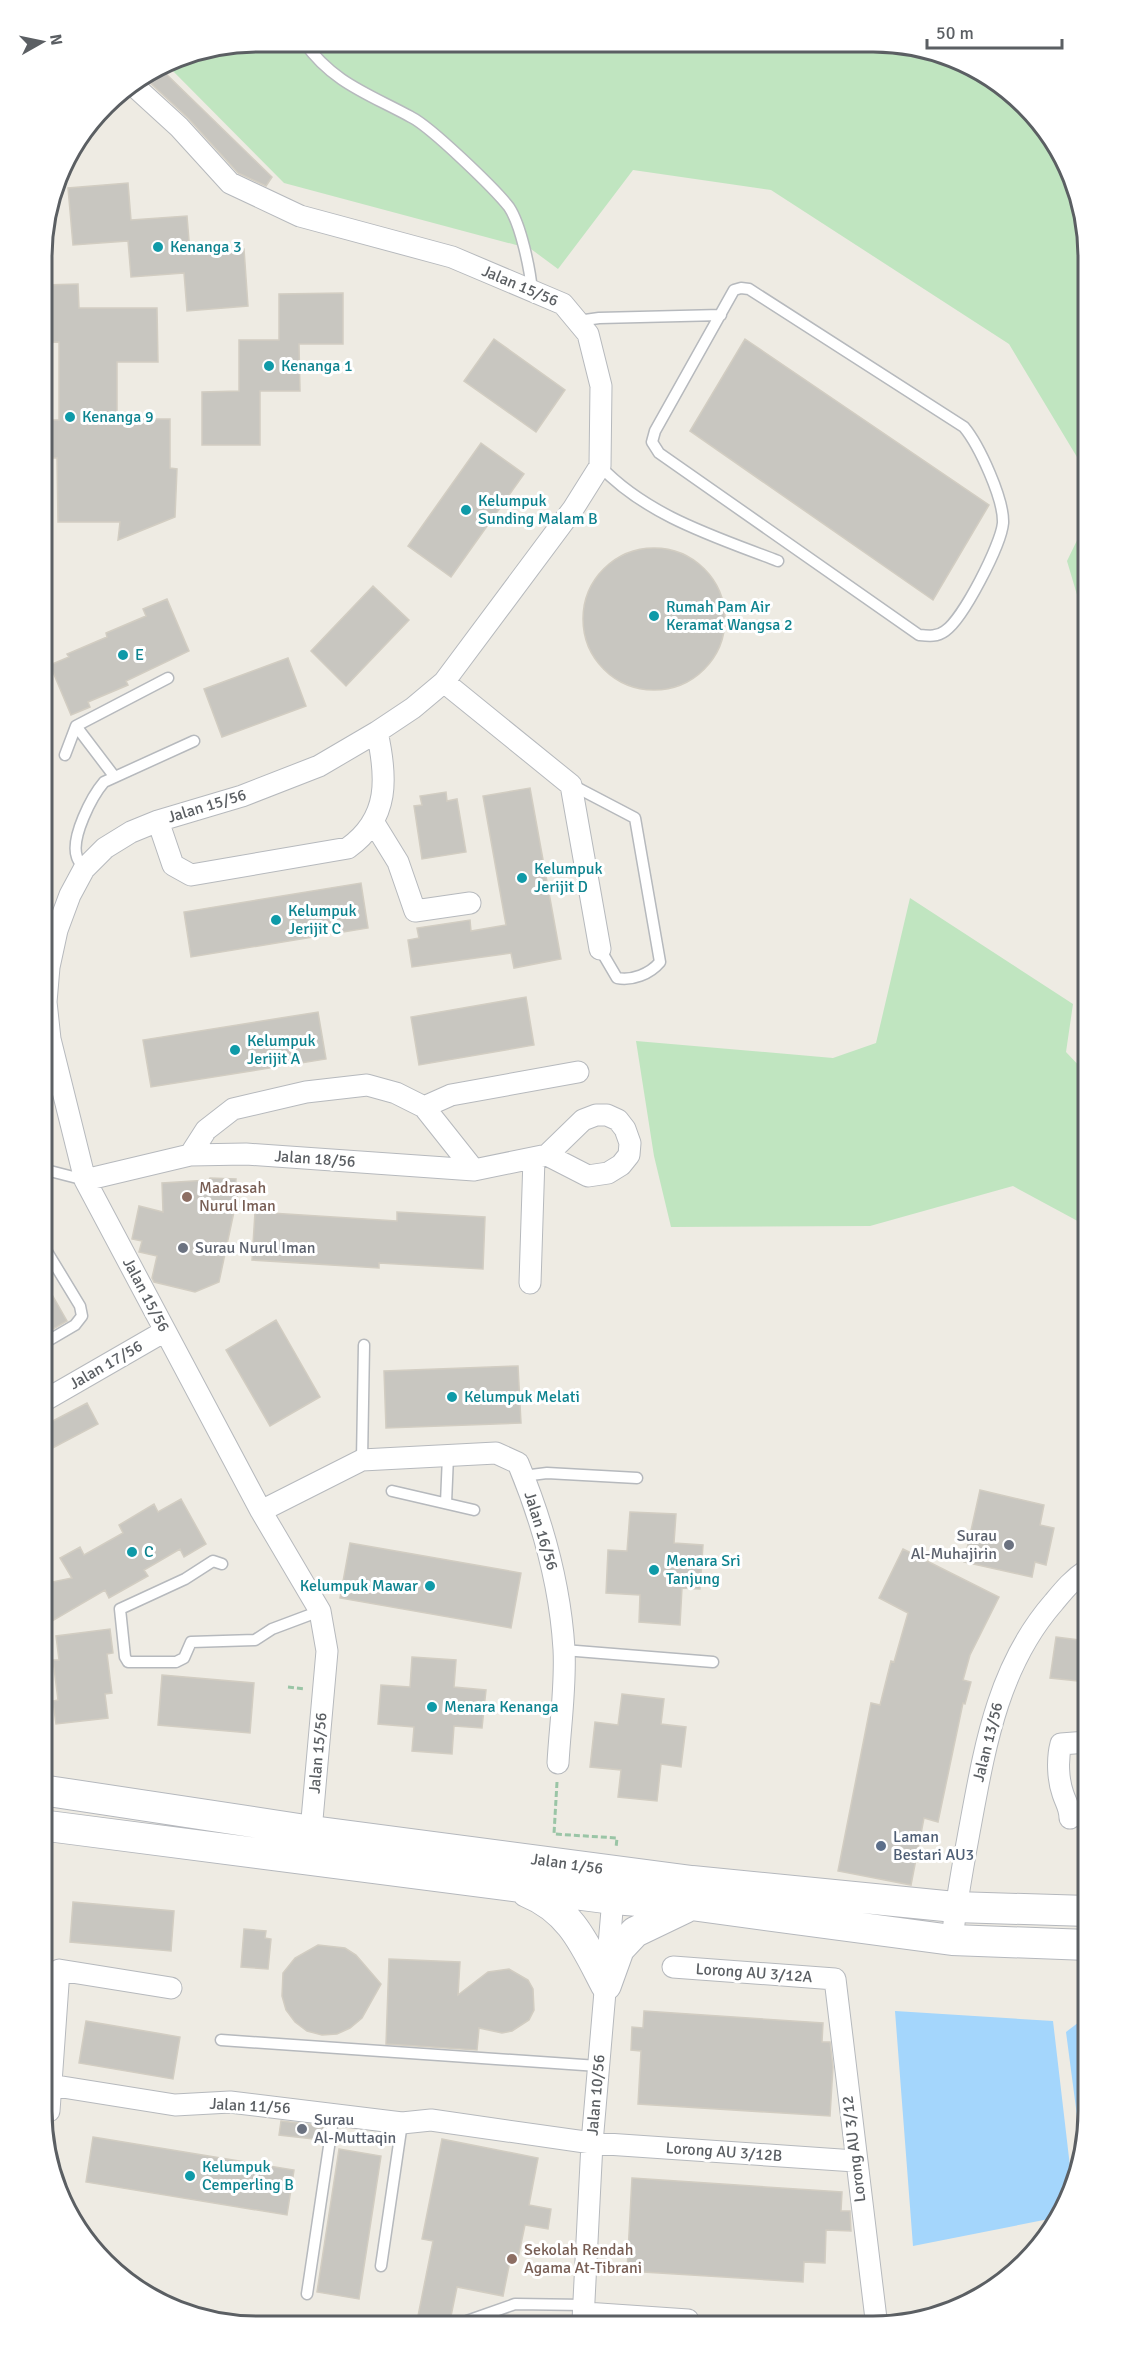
<svg xmlns="http://www.w3.org/2000/svg" width="1131" height="2368" font-family="Signika,sans-serif">
<style>
.green{fill:#c0e5c0}
.water{fill:#a4d6fc}
.building{fill:#c8c6c0;stroke:#d2cdc2;stroke-width:1.5}
.lines{fill:none;stroke-linecap:round;stroke-linejoin:round}
.lane-casing{stroke:#b6b9bd;stroke-width:13}
.street-casing{stroke:#b6b9bd;stroke-width:23}
.secondary-casing{stroke:#b5b8bd;stroke-width:32}
.path{stroke:#9ac5a6;stroke-width:3;stroke-dasharray:6 3;stroke-linecap:butt}
.lane{stroke:#fff;stroke-width:10}
.street{stroke:#fff;stroke-width:21}
.secondary{stroke:#fff;stroke-width:30}
.culture-dot{fill:#0f9aa8;stroke:#fff;stroke-width:2}
.education-dot{fill:#8d6e63;stroke:#fff;stroke-width:2}
.worship-dot{fill:#6b7280;stroke:#fff;stroke-width:2}
.service-dot{fill:#5c6f8a;stroke:#fff;stroke-width:2}
.labels{text-anchor:middle;dominant-baseline:central;stroke-width:6;stroke-linejoin:round;paint-order:stroke}
.culture-label{font-size:16px;fill:#0d838f;stroke:#fff;text-anchor:start}
.street-label{font-size:16px;fill:#5b5f63;stroke:#fff}
.education-label{font-size:16px;fill:#785e54;stroke:#fff;text-anchor:start}
.worship-label{font-size:16px;fill:#5b616d;stroke:#fff;text-anchor:start}
.service-label{font-size:16px;fill:#4e5e75;stroke:#fff;text-anchor:start}
.rim{fill:none;stroke:#5b5f63;stroke-width:3}
</style>
<rect width="100%" height="100%" fill="#eeebe3"/>
<path class="green" d="M258,42L915,46L1016,96L1053,138L1082,202L1083,467L1009,344L771,190L633,170L558,269L531,249L284,183L166,64L175,58Z
M1083,528V615L1067,561Z
M910,898L1073,1004L1066,1052L1085,1072V1225L1013,1186L870,1226L671,1227L654,1156L636,1041L833,1058L876,1043Z"/>
<path class="water" d="M895,2011L1053,2021L1073,2192L1059,2217L913,2246Z
M1083,2019H1088L1089,2125L1082,2154L1066,2032Z"/>
<path class="building" d="M160,68L272,177L266,186L238,173L188,118L145,78Z
M128,183L131,220L187,216L190,253L244,249L248,306L187,311L184,273L131,277L128,241L73,245L68,188Z
M78,284L79,308H157L158,362H117V419H170V468L177,469L175,517L118,540L120,522H58L57,458H43V420H59V342L43,343V285Z
M343,293V344H299L300,391H260V445H202V392L239,391V340H279V294Z
M494,339L565,390L536,432L464,381Z
M745,339L989,505L933,600L690,431Z
M481,443L524,474L451,577L408,546Z
M583 619a71 71 0 1 1 142 0a71 71 0 1 1-142 0Z
M373,586L409,620L346,686L311,651Z
M167,599L189,651L126,681L128,685L88,702L90,707L71,715L50,665L69,657L67,654L107,637L106,633L146,616L143,609Z
M288,658L306,706L222,737L204,689Z
M530,788L561,959L514,968L511,953L412,967L408,940L419,938L417,928L470,920L471,931L506,925L483,796Z
M446,792L447,801L457,799L466,852L422,859L414,806L422,805L420,796Z
M361,883L368,928L191,957L184,912Z
M526,997L534,1045L419,1065L411,1017Z
M318,1012L326,1059L151,1087L143,1040Z
M210,1178L236,1179L235,1193H238L219,1282L195,1292L154,1282L152,1278L157,1256L139,1252L142,1241L132,1239L139,1206L163,1212L162,1183L209,1180Z
M255,1212L397,1221V1212L485,1217L483,1269L379,1263V1268L252,1260Z
M46,1284L67,1321L46,1333Z
M276,1320L320,1397L270,1426L226,1350Z
M518,1366L521,1423L386,1428L384,1371Z
M87,1403L98,1424L47,1451V1424Z
M980,1490L1044,1505L1040,1525L1054,1528L1046,1565L1035,1562L1032,1577L964,1562Z
M181,1499L206,1544L184,1557L180,1549L144,1570L148,1576L109,1598L105,1590L47,1624V1583L72,1578L60,1558L80,1547L84,1555L123,1533L119,1525L154,1504L158,1512Z
M630,1512L676,1514L674,1543L703,1545L700,1589L682,1588L680,1625L639,1622L640,1595L606,1593L608,1550L627,1551Z
M350,1543L521,1573L511,1628L340,1598Z
M903,1549L999,1597L970,1655L963,1680L971,1682L965,1704L963,1703L938,1822L924,1818L911,1885L838,1871L871,1703L880,1705L891,1661L894,1662L908,1613L879,1598Z
M110,1629L113,1653L107,1654L112,1693L105,1694L108,1718L56,1724L53,1701L58,1700L53,1660H59L56,1636Z
M1056,1637L1087,1641V1682L1050,1678Z
M412,1657L456,1660L454,1687L486,1690L482,1728L454,1726L452,1754L412,1751L414,1727L378,1724L381,1685L410,1687Z
M162,1675L254,1683L250,1733L158,1725Z
M622,1694L664,1699L661,1724L686,1727L681,1767L661,1764L657,1801L618,1797L621,1770L590,1767L595,1722L618,1725Z
M73,1902L174,1911L171,1951L70,1942Z
M244,1929L266,1931L265,1938L271,1939L268,1969L241,1967Z
M318,1945L345,1948L356,1955L381,1984L362,2018L350,2028L337,2034L322,2035L307,2031L295,2022L286,2010L282,1996L283,1973L295,1958Z
M389,1959L460,1962L458,1995L488,1972L509,1969L528,1980L533,1989L534,2010L529,2020L512,2031L502,2033L479,2028L477,2050L386,2044Z
M644,2011L823,2023L822,2042H830L833,2067L830,2116L638,2104L641,2051L631,2050L632,2027L643,2028Z
M86,2021L180,2037L173,2079L79,2063Z
M281,2121L324,2126L322,2140L279,2135Z
M93,2137L294,2170L287,2215L86,2182Z
M442,2139L538,2158L529,2205L551,2209L548,2229L525,2225L518,2258L511,2256L503,2296L457,2287L450,2321H417L433,2241L422,2239Z
M339,2149L381,2156L359,2299L317,2292Z
M632,2178L842,2192L841,2211H850L851,2231L826,2230L825,2263L804,2262L803,2282L627,2271Z"/>
<g class="lines">
<g class="lane-casing">
<path id="lane" d="M304,42C333,83 369,94 411,117C431,127 495,189 509,207C521,225 530,269 532,291
M741,288L749,289L964,427C979,445 1004,499 1003,523C1001,545 963,619 945,631C937,637 929,636 919,635L659,453L652,442L655,431L734,290Z
M578,321L599,318L721,315
M600,466C647,516 716,537 778,561
M76,726L168,678
M65,755L76,726L114,776
M572,785L635,818L660,962C650,974 632,981 617,978L600,949
M84,869C82,865 78,861 77,857C70,838 92,796 104,782L194,741
M46,1170L85,1180
M46,1250L80,1306L82,1316L75,1325L46,1342
M362,1460L364,1345
M523,1476L547,1473L637,1478
M392,1491L474,1510
M446,1503L448,1456
M222,1564L213,1561L185,1579L120,1609L125,1657L128,1662H176L184,1658L191,1642L255,1640L272,1629L320,1611
M564,1650L713,1662
M221,2040L598,2066
M381,2266L402,2123
M307,2294L334,2113
M467,2321L515,2304L585,2305"/>
</g>
<g class="street-casing">
<path id="street" d="M133,85L179,127L230,183L300,216L452,257L563,304L588,334L601,386L600,466L573,509L444,682L413,708L377,732L319,766L242,796L158,821L131,832L105,848L84,869L70,895L57,930L49,967L46,1002L50,1039L85,1180L261,1511L320,1611L327,1651L310,1842
M444,682L571,785L600,949
M158,821L173,865L191,875L348,848C390,818 387,777 377,732
M374,823L398,862L415,911L470,903
M424,1107L451,1095L578,1072
M190,1155L206,1130L233,1109L306,1092L367,1085L396,1093L424,1107L474,1170
M85,1180L190,1155L246,1154L474,1170L547,1155L583,1120L596,1115H607L618,1120L625,1129L630,1143L629,1155L621,1165L608,1173L588,1176L547,1155
M530,1283L534,1158
M47,1399L165,1331
M261,1511L362,1460L496,1453L518,1463C543,1523 560,1584 564,1649C566,1686 560,1726 558,1763
M1070,1818C1070,1808 1066,1803 1063,1794C1058,1780 1057,1759 1061,1744L1087,1742
M952,1940C956,1902 963,1865 970,1827C985,1746 998,1666 1054,1602C1064,1590 1073,1579 1087,1570
M673,1967L835,1979L876,2319
M50,2085L175,2105L230,2102L402,2123L431,2120L592,2143L855,2161
M49,2111L59,1970L171,1988
M585,2313L688,2320
M583,2320L592,2143L614,1887"/>
</g>
<g class="secondary-casing">
<path id="secondary" d="M48,1791L312,1831L692,1881L955,1907L1088,1911
M48,1826L613,1899L691,1905L952,1940L1088,1945
M527,1892C571,1910 585,1945 606,1985
M606,1985L619,1949L635,1932L685,1908"/>
</g>
<path class="path" d="M288,1687L305,1689
M557,1782L554,1834L617,1838L616,1848"/>
<use href="#lane" class="lane"/>
<use href="#street" class="street"/>
<use href="#secondary" class="secondary"/>
</g>
<g class="culture-dot">
<circle cx="158" cy="247" r="6"/>
<circle cx="269" cy="366" r="6"/>
<circle cx="70" cy="417" r="6"/>
<circle cx="466" cy="510" r="6"/>
<circle cx="654" cy="616" r="6"/>
<circle cx="123" cy="655" r="6"/>
<circle cx="522" cy="878" r="6"/>
<circle cx="276" cy="920" r="6"/>
<circle cx="235" cy="1050" r="6"/>
<circle cx="452" cy="1397" r="6"/>
<circle cx="132" cy="1552" r="6"/>
<circle cx="654" cy="1570" r="6"/>
<circle cx="430" cy="1586" r="6"/>
<circle cx="432" cy="1707" r="6"/>
<circle cx="190" cy="2176" r="6"/>
</g>
<g class="education-dot">
<circle cx="187" cy="1197" r="6"/>
<circle cx="512" cy="2259" r="6"/>
</g>
<g class="worship-dot">
<circle cx="183" cy="1248" r="6"/>
<circle cx="1009" cy="1545" r="6"/>
<circle cx="302" cy="2129" r="6"/>
</g>
<circle class="service-dot" cx="881" cy="1846" r="6"/>
<g class="labels">
<g class="culture-label">
<text x="170" y="247">Kenanga 3</text>
<text x="281" y="366">Kenanga 1</text>
<text x="82" y="417">Kenanga 9</text>
<text x="478" y="501">Kelumpuk<tspan x="478" dy="18">Sunding Malam B</tspan></text>
<text x="666" y="607">Rumah Pam Air<tspan x="666" dy="18">Keramat Wangsa 2</tspan></text>
<text x="135" y="655">E</text>
<text x="534" y="869">Kelumpuk<tspan x="534" dy="18">Jerijit D</tspan></text>
<text x="288" y="911">Kelumpuk<tspan x="288" dy="18">Jerijit C</tspan></text>
<text x="247" y="1041">Kelumpuk<tspan x="247" dy="18">Jerijit A</tspan></text>
<text x="464" y="1397">Kelumpuk Melati</text>
<text x="144" y="1552">C</text>
<text x="666" y="1561">Menara Sri<tspan x="666" dy="18">Tanjung</tspan></text>
<text x="418" y="1586" text-anchor="end">Kelumpuk Mawar</text>
<text x="444" y="1707">Menara Kenanga</text>
<text x="202" y="2167">Kelumpuk<tspan x="202" dy="18">Cemperling B</tspan></text>
</g>
<g class="street-label">
<text transform="translate(520 286) rotate(23)">Jalan 15/56</text>
<text transform="translate(207 806) rotate(-17)">Jalan 15/56</text>
<text transform="translate(315 1159) rotate(4)">Jalan 18/56</text>
<text transform="translate(146 1295) rotate(62)">Jalan 15/56</text>
<text transform="translate(106 1365) rotate(-30)">Jalan 17/56</text>
<text transform="translate(541 1531) rotate(73)">Jalan 16/56</text>
<text transform="translate(988 1742) rotate(-76)">Jalan 13/56</text>
<text transform="translate(318 1753) rotate(-85)">Jalan 15/56</text>
<text transform="translate(567 1864) rotate(8)">Jalan 1/56</text>
<text transform="translate(754 1973) rotate(4)">Lorong AU 3/12A</text>
<text transform="translate(596 2095) rotate(-85)">Jalan 10/56</text>
<text transform="translate(250 2106) rotate(3)">Jalan 11/56</text>
<text transform="translate(854 2149) rotate(-97)">Lorong AU 3/12</text>
<text transform="translate(724 2152) rotate(4)">Lorong AU 3/12B</text>
</g>
<g class="education-label">
<text x="199" y="1188">Madrasah<tspan x="199" dy="18">Nurul Iman</tspan></text>
<text x="524" y="2250">Sekolah Rendah<tspan x="524" dy="18">Agama At-Tibrani</tspan></text>
</g>
<g class="worship-label">
<text x="195" y="1248">Surau Nurul Iman</text>
<text x="997" y="1536" text-anchor="end">Surau<tspan x="997" dy="18">Al-Muhajirin</tspan></text>
<text x="314" y="2120">Surau<tspan x="314" dy="18">Al-Muttaqin</tspan></text>
</g>
<g class="service-label">
<text x="893" y="1837">Laman<tspan x="893" dy="18">Bestari AU3</tspan></text>
</g>
</g>
<path d="M0 0H1131V2368H0ZM257 52H873A205 205 0 0 1 1078 257V2111A205 205 0 0 1 873 2316H257A205 205 0 0 1 52 2111V257A205 205 0 0 1 257 52Z" fill="#fff" fill-rule="evenodd"/>
<path class="rim" d="M257 52H873A205 205 0 0 1 1078 257V2111A205 205 0 0 1 873 2316H257A205 205 0 0 1 52 2111V257A205 205 0 0 1 257 52Z"/>
<g transform="translate(42 42) rotate(81)" stroke="#ffffff" stroke-width="4.5" paint-order="stroke">
<path d="M0-4.5L10 22L0 15L-10 22Z" fill="#5b5f63"/>
<text y="-9" font-size="16" font-weight="bold" text-anchor="middle" fill="#5b5f63">N</text>
</g>
<path d="M927 39v9h135v-9" fill="none" stroke="#5b5f63" stroke-width="3"/>
<text x="936" y="39" font-size="18" fill="#5b5f63" stroke="#ffffff" stroke-width="4.5" paint-order="stroke">50 m</text>
</svg>
